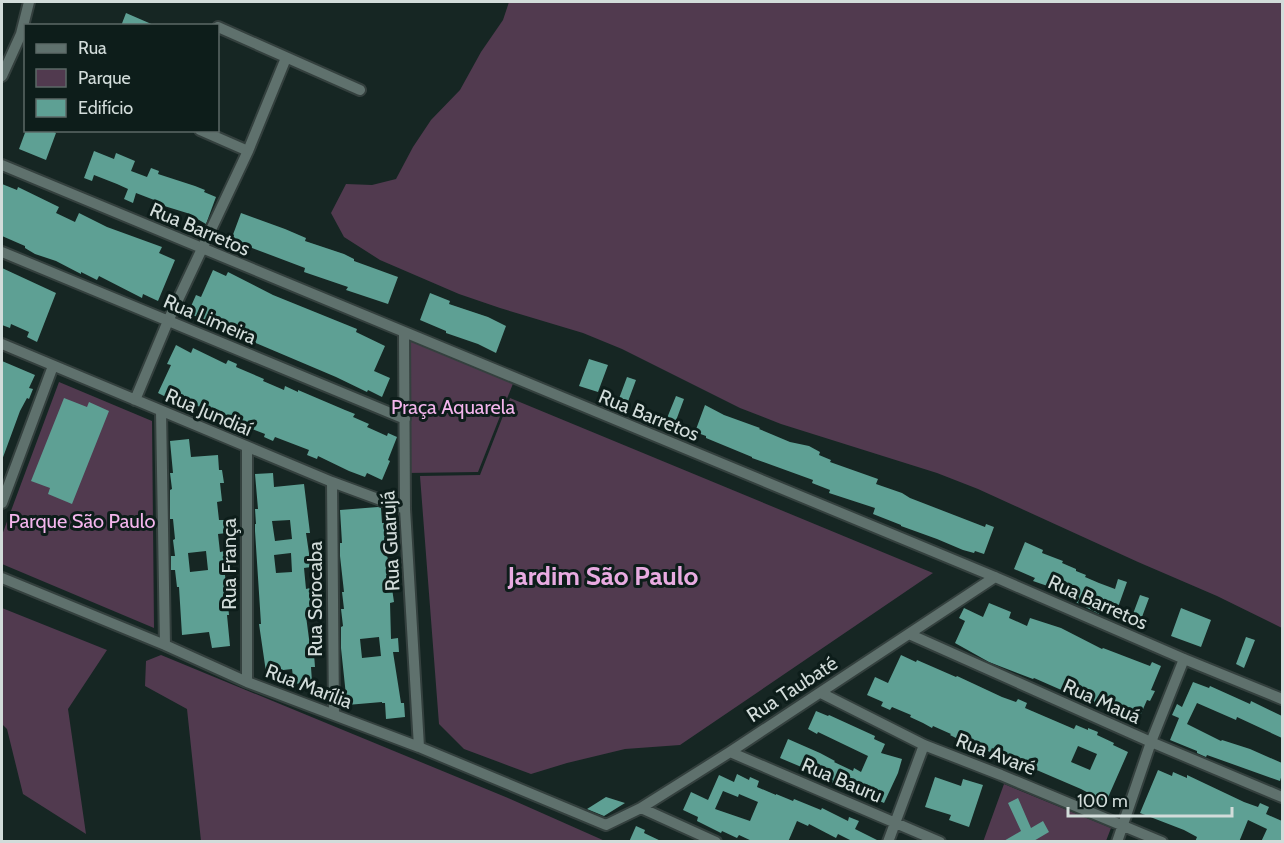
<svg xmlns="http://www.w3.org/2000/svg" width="1284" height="843" font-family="Cabin,sans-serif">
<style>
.green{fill:#513a4f}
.building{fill:#5ea094;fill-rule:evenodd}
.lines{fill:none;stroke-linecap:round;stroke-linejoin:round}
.street-casing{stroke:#34403e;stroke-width:14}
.street{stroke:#5f716d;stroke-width:10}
.labels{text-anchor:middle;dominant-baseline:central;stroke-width:6;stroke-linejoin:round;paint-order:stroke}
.street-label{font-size:20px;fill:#d2dcda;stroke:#0d1d1a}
.park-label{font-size:20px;fill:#f3b5ec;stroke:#0d1d1a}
.district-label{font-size:26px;font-weight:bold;fill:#e8abe1;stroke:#0d1d1a}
</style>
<rect width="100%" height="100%" fill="#162623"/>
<path class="green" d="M509,2H1282V628L1217,596L1138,562L978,489L937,473L781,424L740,408L622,349L583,333L500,308L459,294L380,260L344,237L331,213L346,184L372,185L396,179L413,147L431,120L460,90L481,52L503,20Z
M405,336L514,381L478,472L406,473Z
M59,382L152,421L154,628L2,564V535Z
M510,398L933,573L680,745L625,749L567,763L531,774L464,749L439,724L420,476L480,475Z
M2,608L107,650L68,709L86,834L23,794L7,729L2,724Z
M161,655L508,798L605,841H201L187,709L145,686L146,661Z
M1004,784L1111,828L1106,841L983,842Z"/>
<path class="building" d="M126,13L156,26H121Z
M26,130H50L56,133L46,160L19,149Z
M94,151L114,159L116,153L135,161L131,171L147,177L151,168L159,171L158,174L195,186L205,190L204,192L216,197L206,224L187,213L161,205L162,203L136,193L133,203L124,199L128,189L117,184L94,175L92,181L84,178Z
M2,184L17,190L18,187L59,207L56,213L75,222L79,213L107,227L162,247L159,253L175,260L158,301L143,294L142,298L99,276L97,280L81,272V274L56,261L35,254L25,248V246L2,236Z
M241,213L285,229L306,238L305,241L344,254L354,259V261L398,277L388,304L346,290L348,287L304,272L305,268L231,240Z
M2,268L56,293L37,342L27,337L29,332L11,324L10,328L2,325Z
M213,270L226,276L228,272L273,295L357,329L356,332L385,346L374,371L390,378L382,397L368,390L367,392L336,377L251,341L252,338L232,329L231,331L188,313L196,295L201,297Z
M430,293L450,301L449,304L488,317L506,326L496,353L478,344L446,333V331L420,320Z
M176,345L191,353L193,348L226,364L228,360L237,364L236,367L264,379L263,381L284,390L285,386L298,392V390L345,410L355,414L353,417L369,424L367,427L387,436L388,433L397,437L388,460L390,461L382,480L367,473L365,477L349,471L318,456L317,459L307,455L309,450L275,437L273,441L264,437L265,434L228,420L170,393L168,398L158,393L171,365L167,364Z
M589,359L608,365L598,392L579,386Z
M2,361L35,375L29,388L33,389L29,399L27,398L20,411L2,460Z
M627,377L636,380L626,407L617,404Z
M676,396L684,399L674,426L665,423Z
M64,398L87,407L89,402L109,411L72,504L48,494L50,488L31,481Z
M705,405L724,415L760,428L759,429L790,442L809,446L820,452L819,455L831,460L830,462L878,479L876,484L902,493L910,498L985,527L986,524L994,527L984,554L975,551L974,553L963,550L937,539L901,526V525L873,514L875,508L829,493L830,490L812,483L813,480L752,458V457L706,438V436L695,432Z
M189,439L191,457L218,455L219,470H222L224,483H220L222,501L217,502L219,520H226L227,533L218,534L220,552L225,551L226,565H224L229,615H227L230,646L212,648L209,632L182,635L179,587H177L175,570H171V556H175L173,540L175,539L173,519H170V490L172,489L170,473H173L170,441ZM206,551L208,570L190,572L188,553Z
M273,473L274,487L304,484L310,533H306L311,567L304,568L306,589L310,588L313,615L306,616L311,654H314L315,667H311L312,682L294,684L292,669L266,672L259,624H261L255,531V524H256L255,509H258L255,474ZM290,520L292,539L275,541L272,521ZM291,553L292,572L276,573L274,555Z
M378,507L381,508L382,523H386L389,554H387L394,602L390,603L391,639L398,638L399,652H393L401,703H404L405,717L386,719L385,703H382V702L347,705L341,648V627L343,626L341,609H344L342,592H344L340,556V543H342L340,510ZM379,637L381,656L362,658L360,639Z
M1025,542L1043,550L1042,553L1063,561L1062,563L1076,569V571L1086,575L1085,577L1099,583L1115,589L1118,579L1127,582L1117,610L1103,604L1099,614L1058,593L1059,590L1033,581L1035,578L1014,569Z
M1140,595L1149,598L1139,625L1130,622Z
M989,603L1011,612L1009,618L1027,626L1030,618L1061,628L1102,649L1103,648L1150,666L1152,662L1161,666L1151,690L1155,691L1150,701L1147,700L1137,723L1127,719L1129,715L1108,706L1107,709L1091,703L1034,678L1033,679L989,662L955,643L965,621L959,618L964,608L983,617Z
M1181,608L1211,620L1201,647L1171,636Z
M1246,637L1255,640L1244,668L1236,664Z
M901,655L916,662L917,660L956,677L957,676L1002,697L1016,702L1018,699L1027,703L1025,708L1074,729L1076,725L1088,730V728L1098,732L1097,735L1114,743L1113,745L1128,752L1106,802L1081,789L1025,765L992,748L990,752L960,738V740L950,735L951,734L933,726L932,728L923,723L910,717L911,715L892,707L890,710L881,706L883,702L867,695L875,677L888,683ZM1078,746L1097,754L1090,770L1071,762Z
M1193,682L1209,688L1210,686L1250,704L1251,701L1282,716V738L1237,717L1236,720L1197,703L1187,724L1221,741L1222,740L1250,749L1282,763V774L1280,781L1207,755L1206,757L1197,753V751L1170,740L1179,718L1172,715L1177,704L1182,707Z
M816,711L828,716L829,715L875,736L874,739L885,744L881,753L902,759L898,773L884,803L868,796L866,799L857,795L858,792L841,785L840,787L818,774L780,758L788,739L820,753L835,761L834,762L853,771L854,768L861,772L868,756L818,732L817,734L808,729Z
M1158,770L1172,776L1173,772L1187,778V775L1244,802L1258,807L1260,803L1269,807L1266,814L1282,821V842H1261L1267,829L1248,820L1239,842H1195L1197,837L1184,830L1140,813Z
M737,774L749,780L750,777L759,781L757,787L776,795V794L793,801L794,799L821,810L822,808L848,821L849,817L859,821L855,829L881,842H854L838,834L836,838L809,824L808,826L797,821L788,842H754L739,835L737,838L722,831L721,833L697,821L698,817L683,810L691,792L708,800L719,775L734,782ZM723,791L738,797L739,794L758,802L750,821L715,809Z
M935,777L961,786L963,779L983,785L969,827L949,820L951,815L925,807Z
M606,797L625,803L604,816L587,809Z
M1018,798L1031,828L1043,821L1049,832L1032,842H1002L1021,831L1008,803Z
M636,826L645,830L644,833L663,842H629Z"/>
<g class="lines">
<g class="street-casing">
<path id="street" d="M218,27L360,90
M2,76L21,34L29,2
M200,130L248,151
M2,165L995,577L1184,659L1282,699
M2,252L405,419
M404,334L405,509L419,747
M2,344L332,482L405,509
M135,400L168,321L248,151L286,58
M161,411L165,645
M247,447V682
M332,482L334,715
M2,503L53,366
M2,578L165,645L247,682L419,747L606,825L641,808L730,752L995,577
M909,634L1151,742L1282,797
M821,693L924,745L1001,775L1162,842
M730,752L940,842
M641,808L716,842
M888,842L924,745
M1117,842L1151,742L1184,659"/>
</g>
<use href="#street" class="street"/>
</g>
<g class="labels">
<g class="street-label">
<text transform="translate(200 229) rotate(23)">Rua Barretos</text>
<text transform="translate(210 319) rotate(23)">Rua Limeira</text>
<text transform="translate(209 412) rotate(23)">Rua Jundiaí</text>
<text transform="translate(649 415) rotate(22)">Rua Barretos</text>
<text transform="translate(390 541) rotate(-93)">Rua Guarujá</text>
<text transform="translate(229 564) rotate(-90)">Rua França</text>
<text transform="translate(315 599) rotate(-90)">Rua Sorocaba</text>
<text transform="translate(1098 602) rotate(24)">Rua Barretos</text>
<text transform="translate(309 686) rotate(21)">Rua Marília</text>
<text transform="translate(792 689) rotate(-33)">Rua Taubaté</text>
<text transform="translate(1102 701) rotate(24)">Rua Mauá</text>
<text transform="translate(996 754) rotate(21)">Rua Avaré</text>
<text transform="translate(842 780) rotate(23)">Rua Bauru</text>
</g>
<g class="park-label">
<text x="453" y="407">Praça Aquarela</text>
<text x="82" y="521">Parque São Paulo</text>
</g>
<g class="district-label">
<text x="603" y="576">Jardim São Paulo</text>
</g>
</g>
<rect width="1284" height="843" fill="none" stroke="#d2dcda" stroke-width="6"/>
<rect x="24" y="24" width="195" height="108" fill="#0d1d1a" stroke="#5c6967" stroke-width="1.5"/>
<rect x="36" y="44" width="30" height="9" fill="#5f716d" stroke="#5c6967" stroke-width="1.5"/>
<text x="78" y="54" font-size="18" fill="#d2dcda">Rua</text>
<rect x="36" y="69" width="30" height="18" fill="#513a4f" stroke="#5c6967" stroke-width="1.5"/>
<text x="78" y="84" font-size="18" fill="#d2dcda">Parque</text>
<rect x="36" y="99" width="30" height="18" fill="#5ea094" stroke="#5c6967" stroke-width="1.5"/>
<text x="78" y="114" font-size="18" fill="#d2dcda">Edifício</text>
<path d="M1068 807v9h164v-9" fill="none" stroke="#d2dcda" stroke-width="3"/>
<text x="1077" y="807" font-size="18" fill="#d2dcda" stroke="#0d1d1a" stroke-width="4.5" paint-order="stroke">100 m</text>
</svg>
